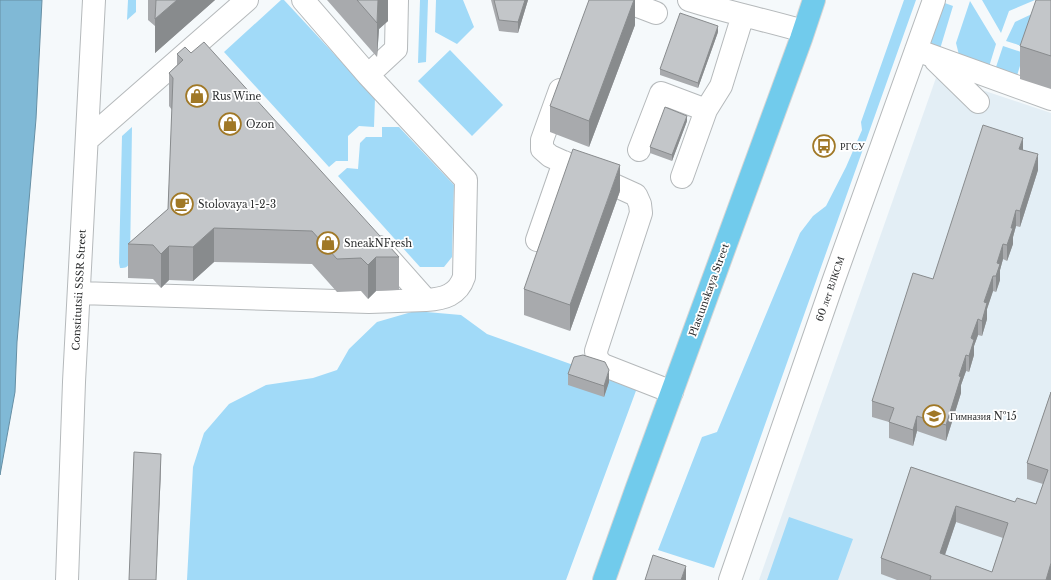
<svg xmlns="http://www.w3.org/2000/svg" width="1051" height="580" font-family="'Libre Baskerville',serif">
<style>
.built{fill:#e3eef5}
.green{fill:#a1daf8}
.water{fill:#80b9d6;stroke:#668fa4}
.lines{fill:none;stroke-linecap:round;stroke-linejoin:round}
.minor-casing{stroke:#b5b9bb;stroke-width:24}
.major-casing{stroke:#d5d5d5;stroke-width:24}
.minor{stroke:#fff;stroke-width:22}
.major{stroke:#71cbec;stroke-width:22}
.wall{fill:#a8aaad;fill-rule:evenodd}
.shaded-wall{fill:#888b8d}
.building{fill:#c3c6c9;stroke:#888b8d;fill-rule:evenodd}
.labels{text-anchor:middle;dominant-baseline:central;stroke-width:3.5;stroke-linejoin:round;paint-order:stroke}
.poi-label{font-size:10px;fill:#2b2d2e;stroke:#fff;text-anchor:start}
.street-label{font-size:10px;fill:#2b2d2e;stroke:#fff}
</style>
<rect width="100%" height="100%" fill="#f5f9fb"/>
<path class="built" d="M937,75L1051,113V580H759Z"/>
<path class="green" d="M128,0H136V12L127,20Z
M281,0H284L375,98L374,127L359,126L348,136V161H336L329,167L224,52Z
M420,0H428L426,62L418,63Z
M436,0H463L474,27L457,44L435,32Z
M904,0H916L714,568L658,550L702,437L717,432L800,233L813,216L826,206L846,167L862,130L861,122Z
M982,0H1035L1009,11L1001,33Z
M970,1L996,44L988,70L960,59L956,43Z
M942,2L953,6L940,49L928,46Z
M1051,5L1025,47L1006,41L1015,22Z
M1003,46L1024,53L1015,82L993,76Z
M450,50L503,105L472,136L418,81Z
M132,127L130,262C128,267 126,268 120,268L119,263L122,136Z
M382,127H399L454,185L452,257L444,267H420L338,176L347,168L358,169L360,143L366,137H382Z
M415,311L461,315L487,334L637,388L566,580H187L193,467L204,433L229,404L266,385L313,378L337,370L349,349L377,322Z
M789,517L853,539L838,580H767Z"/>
<path class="water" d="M0,0H42L36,119L17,342L15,392L0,475Z"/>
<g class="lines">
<g class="minor-casing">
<path id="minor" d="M303,0L368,75L396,49L397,0
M622,0L656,13
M689,0C727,12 765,20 803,31
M916,50L1051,99
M936,61L978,102
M368,75L466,180L464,277C458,295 444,299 426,300L379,247
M560,90L542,140V149L550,156L636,195L640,204L641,213L596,351L597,359L603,365L672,392
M87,140L247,0
M639,150L661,93L706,110
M682,177L706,110L721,86L743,15
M537,240L564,162
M79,293L369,302L426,300
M67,580L74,382L94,0
M730,580L833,282L934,0"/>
</g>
<g class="major-casing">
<path id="major" d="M604,580L636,490L801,39L814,0"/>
</g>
<use href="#minor" class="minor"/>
<use href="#major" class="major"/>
</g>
<path class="wall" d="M148,0H215L155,53V26L148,20Z
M327,0H388V21L379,29L377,57Z
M491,0H528L518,33L499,31Z
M635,0V25L589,147L550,132V106Z
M1051,0V89L1020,79V46Z
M718,32L698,88L660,75V69Z
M191,53L399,257V290L376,291L368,299L361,291L337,292L312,264L214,262L193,281L169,280L161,288L153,279L128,278V244L168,209L172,110L169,106V73L177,65V54Z
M687,121L672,161L650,153V147Z
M1023,150L1038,170L1020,227L1016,226L1013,237V244L1007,261L1003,259L1000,270V280L996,292L993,291L987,309V319L982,336L978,335L974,346V355L969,372L966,371L961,385V393L946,441L917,431L913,446L889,438V422L872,417V401L933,279Z
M620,191L570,331L524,315V289Z
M568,374L609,382L604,397L568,385Z
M1051,392V580H897L881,574V558L911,467L1015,502L1036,504L1043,484L1027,479V463ZM956,522L1003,538L992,572L945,555Z"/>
<path class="shaded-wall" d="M177,0H215L155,53V19Z
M378,0H388V21L379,29L377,57V23Z
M525,0H528L518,33V22Z
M634,0H635V25L589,147V121Z
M718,26V32L698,88V83Z
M687,116V121L672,161V155Z
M1023,138V154L1019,149Z
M1038,154V170L1020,227V211Z
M620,165V191L570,331V305Z
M1016,210V226L1013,237V244L1007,261V245L1011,228Z
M214,228V262L193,281V247Z
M1003,244V259L1000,270V280L996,292V276L997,263Z
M169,246V280L161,288V254Z
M376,257V291L368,299V265Z
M993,276V291L987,309V319L982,336V321L984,302Z
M978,319V335L974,346V355L969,372V356L971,338Z
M966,355V371L961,385V393L946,441V425L959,376Z
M609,370V382L604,397V386Z
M917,416V431L913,446V430Z
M161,454V470L156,580Z
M956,506V522L940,569V553Z
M1051,563V580H1046Z
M686,566V580H681Z"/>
<path class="building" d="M156,0H177L155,19Z
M357,0H378L377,23Z
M494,0H525L518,22L499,20Z
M589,0H634L589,121L550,106Z
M1036,0H1051V56L1020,46Z
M680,13L718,26L698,83L660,69Z
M204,42L399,257H376L368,265L361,258L337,259L312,231L214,228L193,247L169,246L161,254L153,245L128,244L168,209L173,78L169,73L183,60L177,54L185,47L191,53Z
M665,107L687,116L672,155L650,147Z
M983,125L1023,138L1019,149L1038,154L1020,211L1016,210L1011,228H1013L1007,245L1003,244L997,263L1000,264L996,276H993L984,302L987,303L982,321L978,319L971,338L974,340L969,356L966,355L959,376L961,377L946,425L917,416L913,430L889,422L894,408L872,401L913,273L933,279Z
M573,149L620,165L570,305L524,289Z
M583,355L605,362L609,370L604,386L568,374L574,357Z
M1051,392V563L1046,580H930L931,576L881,558L911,467L1015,502L1017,498L1036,504L1048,470L1027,463ZM956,506L1008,523L992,572L940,553Z
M134,452L161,454L156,580H129Z
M653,555L686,566L681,580H645Z"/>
<defs>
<g id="shop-ring" transform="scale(1.15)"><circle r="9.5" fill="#fff" stroke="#a07826" stroke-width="1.5"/><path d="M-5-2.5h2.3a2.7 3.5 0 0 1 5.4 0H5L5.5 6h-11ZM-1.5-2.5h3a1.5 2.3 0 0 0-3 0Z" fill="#a07826"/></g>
<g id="bus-ring" transform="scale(1.15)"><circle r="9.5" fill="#fff" stroke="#a07826" stroke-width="1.5"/><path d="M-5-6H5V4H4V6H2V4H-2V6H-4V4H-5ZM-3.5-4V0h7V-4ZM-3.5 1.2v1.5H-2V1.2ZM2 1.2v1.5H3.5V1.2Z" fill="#a07826"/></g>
<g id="cafe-ring" transform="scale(1.15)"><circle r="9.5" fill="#fff" stroke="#a07826" stroke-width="1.5"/><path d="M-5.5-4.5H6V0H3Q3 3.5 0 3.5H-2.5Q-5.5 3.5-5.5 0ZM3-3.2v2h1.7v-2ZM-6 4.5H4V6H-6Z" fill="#a07826"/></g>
<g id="school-ring" transform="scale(1.15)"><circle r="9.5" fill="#fff" stroke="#a07826" stroke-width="1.5"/><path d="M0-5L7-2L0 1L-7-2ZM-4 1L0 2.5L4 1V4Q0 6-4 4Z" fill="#a07826"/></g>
</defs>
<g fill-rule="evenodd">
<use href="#shop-ring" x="197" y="96"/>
<use href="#shop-ring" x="230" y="124"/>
<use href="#bus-ring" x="824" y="146"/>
<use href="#cafe-ring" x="182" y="204"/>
<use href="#shop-ring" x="328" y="243"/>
<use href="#school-ring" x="934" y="416"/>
</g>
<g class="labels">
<g class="poi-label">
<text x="212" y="96">Rus Wine</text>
<text x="246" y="124">Ozon</text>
<text x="840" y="146">РГСУ</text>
<text x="198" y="204">Stolovaya 1-2-3</text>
<text x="344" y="243">SneakNFresh</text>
<text x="950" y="416">Гимназия №15</text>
</g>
<g class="street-label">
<text transform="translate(830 289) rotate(-71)">60 лет ВЛКСМ</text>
<text transform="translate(79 290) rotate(-87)">Constitutsii SSSR Street</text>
<text transform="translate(709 290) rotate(-70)">Plastunskaya Street</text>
</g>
</g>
</svg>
